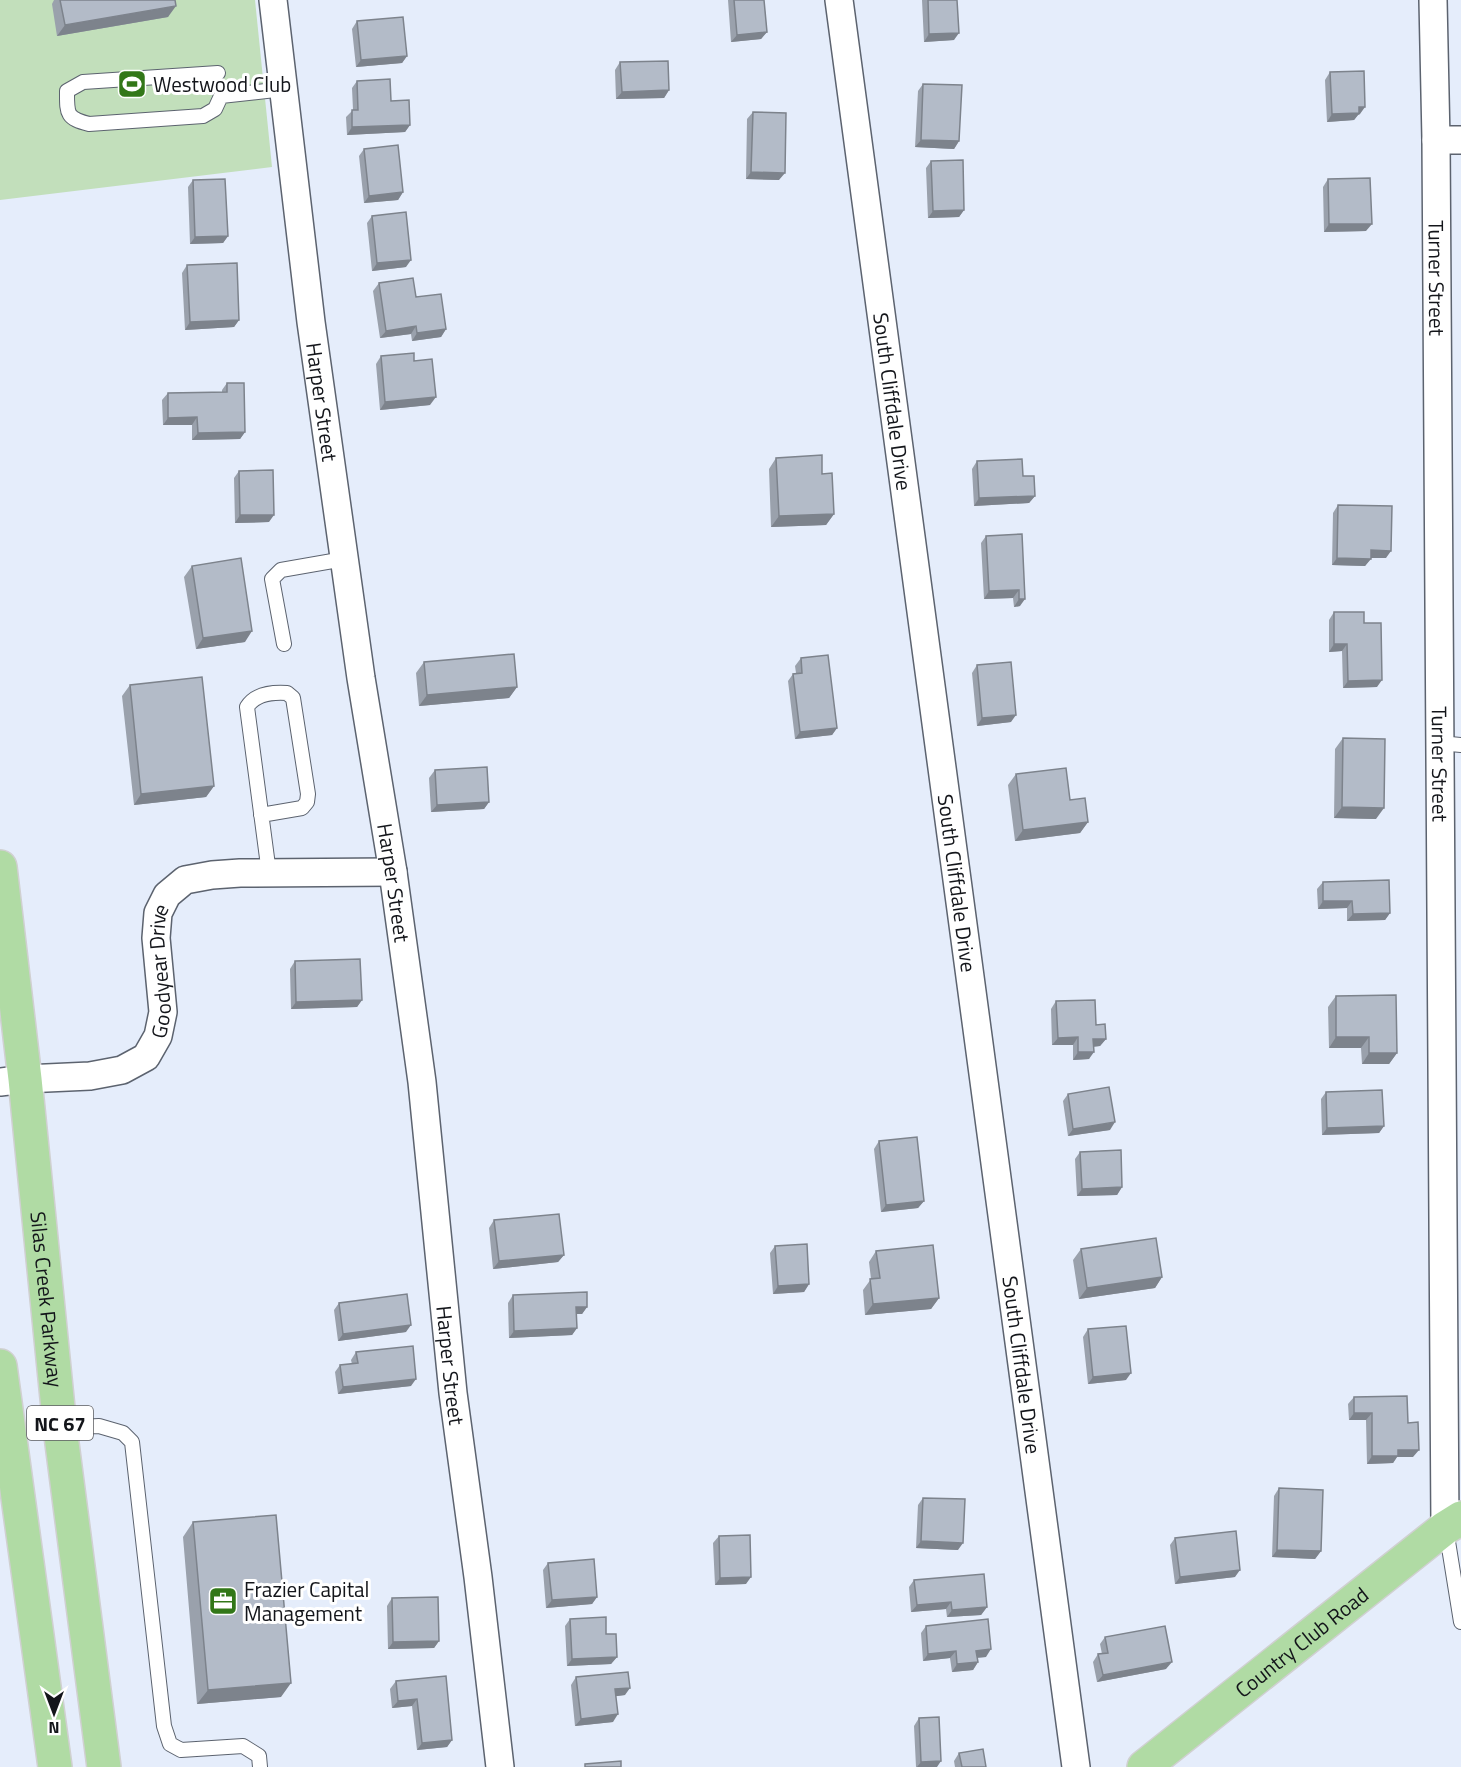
<svg xmlns="http://www.w3.org/2000/svg" width="1461" height="1767" font-family="'Titillium Web',sans-serif">
<style>
.green{fill:#c2dfbb}
.lines{fill:none;stroke-linecap:round;stroke-linejoin:round}
.lane-casing{stroke:#5c636f;stroke-width:16}
.street-casing{stroke:#5c636f;stroke-width:30}
.primary-casing{stroke:#d0d0d1;stroke-width:36}
.lane{stroke:#fff;stroke-width:14}
.street{stroke:#fff;stroke-width:27}
.primary{stroke:#b0dba4;stroke-width:33}
.wall{fill:#9aa1ac}
.shaded-wall{fill:#7d838c}
.building{fill:#b3bbc8;stroke:#7d838c;stroke-width:1.5}
.labels{text-anchor:middle;dominant-baseline:central;stroke-width:6;stroke-linejoin:round;paint-order:stroke}
.shield{fill:#fff;stroke:#5a5b5f;stroke-width:1.5}
.shield-label{font-size:20px;font-weight:bold;fill:#13151a}
.poi-label{font-size:21px;fill:#13151a;stroke:#fff;text-anchor:start}
.street-label{font-size:21px;fill:#13151a;stroke:#fff}
</style>
<rect width="100%" height="100%" fill="#e5edfb"/>
<path class="green" d="M0,0H255L272,167L0,200Z"/>
<g class="lines">
<g class="lane-casing">
<path id="lane" d="M218,73L83,82L67,91C67,114 66,118 89,124L203,116L215,109L221,96L284,89
M284,644L272,579L281,570L344,559
M1440,743L1461,745
M261,815L302,808L307,802L308,794L293,698L287,693C272,692 255,694 247,707L269,873
M60,1428L99,1426L123,1433L132,1442L164,1726L170,1744L181,1750L243,1746L259,1756L260,1767
M1446,1529L1461,1622"/>
</g>
<g class="street-casing">
<g id="street">
<path id="s1" d="M273,0L311,322L361,678L393,872L422,1082L453,1393L478,1577L500,1767"/>
<path id="s2" d="M839,0L1076,1767"/>
<path id="s3" d="M1433,0L1436,140L1445,1528"/>
<path d="M1436,140H1461"/>
<path id="s4" d="M0,1082L25,1079L90,1076L122,1070L146,1057L158,1036L163,1012L156,938L158,913L167,895L185,880L212,875L240,873L393,872"/>
</g>
</g>
<g class="primary-casing">
<g id="primary">
<path id="s5" d="M0,867L25,1079L60,1428L104,1767"/>
<path d="M0,1366L55,1767"/>
<path id="s6" d="M1144,1767L1445,1528L1461,1518"/>
</g>
</g>
<use href="#lane" class="lane"/>
<use href="#street" class="street"/>
<use href="#primary" class="primary"/>
</g>
<path class="wall" d="M54,0H175L168,17L57,36L52,4Z
M728,0H764L767,32L761,39L731,42Z
M922,0H957L954,40L924,42Z
M357,21L407,56L402,63L356,67L352,29Z
M620,62L669,90L664,98L616,99L615,70Z
M1330,72L1360,114L1358,115L1354,120L1327,122L1325,80Z
M357,81L391,101L410,125L405,132L347,135L346,117L353,110L352,88Z
M923,84L959,141L954,149L915,147L918,91Z
M753,112L779,180L746,179L747,119Z
M364,149L403,192L398,200L364,203L359,156Z
M931,161L964,210L959,217L928,218L926,168Z
M1328,179L1366,231L1324,232L1323,187Z
M193,180L228,236L223,243L190,244L188,187Z
M372,216L406,267L372,271L367,223Z
M187,265L239,320L234,327L185,330L182,273Z
M379,283L416,297L446,329L441,337L412,341L411,334L380,338L373,291Z
M381,356L430,405L380,410L376,364Z
M227,383L245,432L240,439L192,440V425H163L162,400L168,393L222,392V390Z
M776,458L822,474L834,514L826,525L771,527L769,469Z
M977,461L1023,476L1035,496L1029,503L974,506L972,469Z
M239,471L269,522L235,523L234,478Z
M1338,505L1386,558H1371L1365,566L1332,565L1333,513Z
M1022,534L1020,606L1014,607L1013,598L984,599L981,543L986,536Z
M192,566L245,642L196,649L184,577Z
M1334,612L1364,623L1377,687L1343,688L1342,651L1329,652V620Z
M801,658L837,728L832,735L795,739L788,681L793,674L796,673L795,666Z
M424,662L517,687L509,698L419,706L416,673Z
M977,665L1011,722L977,726L972,673Z
M130,685L214,786L206,797L134,805L122,696Z
M1343,738L1376,819L1334,818L1335,749Z
M435,770L489,802L484,809L431,812L429,778Z
M1016,774L1070,800L1088,822L1080,833L1015,841L1008,785Z
M1323,882L1390,913L1385,920L1347,921V908L1318,909L1317,889Z
M295,961L362,1000L357,1007L291,1009L290,969Z
M1336,996L1397,1053L1389,1064H1362L1361,1048H1329L1328,1007Z
M1056,1001L1096,1025L1106,1039L1100,1046L1093,1047L1089,1059L1073,1060V1045H1052L1051,1009Z
M1326,1092L1384,1126L1379,1133L1322,1135L1321,1099Z
M1068,1094L1110,1130L1068,1136L1063,1101Z
M879,1141L924,1201L918,1208L881,1212L874,1149Z
M1080,1152L1122,1187L1117,1195L1077,1196L1075,1159Z
M494,1220L564,1255L558,1262L493,1269L489,1228Z
M775,1246L809,1284L804,1292L773,1294L770,1253Z
M1081,1249L1162,1277L1155,1288L1079,1299L1073,1260Z
M876,1251L939,1298L931,1309L865,1315L863,1290L871,1279L869,1262Z
M513,1295L587,1307L582,1314H576L577,1328L572,1335L509,1338L508,1303Z
M339,1303L406,1332L338,1341L334,1310Z
M1088,1329L1126,1380L1088,1384L1083,1337Z
M356,1352L411,1386L338,1394L335,1372L340,1365L352,1364L351,1360Z
M1354,1397L1408,1423L1413,1457H1397L1393,1463L1367,1464L1366,1420H1349L1348,1404Z
M1279,1488L1321,1551L1315,1559L1272,1557L1274,1496Z
M923,1498L958,1550L916,1548L918,1505Z
M193,1522L281,1697L197,1704L183,1537Z
M719,1536L746,1584L715,1585L713,1543Z
M1175,1538L1235,1577L1175,1584L1170,1545Z
M548,1563L597,1597L592,1604L546,1608L543,1570Z
M914,1580L987,1607L981,1615L947,1617L946,1609L911,1612L909,1587Z
M392,1598L439,1641L434,1648L388,1649L387,1606Z
M570,1619L606,1634L617,1657L611,1664L567,1666L565,1626Z
M926,1626L986,1657L977,1658L978,1662L973,1670L952,1672L950,1658L923,1661L921,1633Z
M1105,1637L1166,1669L1097,1682L1093,1662L1098,1654H1102L1100,1644Z
M446,1676L452,1740L447,1747L417,1750L412,1706L392,1708L390,1689L396,1681Z
M576,1677L625,1695L616,1696L613,1722L575,1726L571,1685Z
M919,1718L937,1767H916L914,1726Z
M959,1753L986,1767H955L954,1761Z"/>
<path class="shaded-wall" d="M176,6L168,17L57,36L65,25Z
M767,32L761,39L731,42L737,35Z
M959,33L954,40L924,42L929,34Z
M407,56L402,63L356,67L361,60Z
M669,90L664,98L616,99L622,92Z
M1359,107H1365L1360,114L1358,115L1354,120L1327,122L1332,114Z
M410,125L405,132L347,135L352,127Z
M921,140L959,141L954,149L915,147Z
M751,172L785,173L779,180L746,179Z
M403,192L398,200L364,203L369,196Z
M964,210L959,217L928,218L933,211Z
M1329,224H1372L1366,231L1324,232Z
M228,236L223,243L190,244L195,237Z
M411,260L406,267L372,271L377,263Z
M239,320L234,327L185,330L190,322Z
M416,326L411,334L380,338L386,331Z
M446,329L441,337L412,341L417,333Z
M436,397L430,405L380,410L385,402Z
M197,417L192,425H163L168,418Z
M245,432L240,439L192,440L198,433Z
M1035,496L1029,503L974,506L979,498Z
M834,514L826,525L771,527L779,516Z
M240,515H274L269,522L235,523Z
M1371,550L1391,551L1386,558H1366Z
M1337,558L1371,559L1365,566L1332,565Z
M1019,590L1013,598L984,599L989,591Z
M1019,599H1025L1020,606L1014,607Z
M252,631L245,642L196,649L203,638Z
M1334,644H1347L1342,651L1329,652Z
M1382,680L1377,687L1343,688L1348,681Z
M517,687L509,698L419,706L427,695Z
M1016,715L1011,722L977,726L982,718Z
M837,728L832,735L795,739L800,732Z
M214,786L206,797L134,805L141,794Z
M489,802L484,809L431,812L437,805Z
M1342,807L1384,808L1376,819L1334,818Z
M1088,822L1080,833L1015,841L1023,830Z
M1323,901H1352L1347,908L1318,909Z
M1390,913L1385,920L1347,921L1353,914Z
M362,1000L357,1007L291,1009L296,1002Z
M1078,1037L1073,1045H1052L1058,1038Z
M1336,1037H1369L1361,1048H1329Z
M1093,1039H1106L1100,1046L1088,1047Z
M1078,1052H1094L1089,1059L1073,1060Z
M1369,1053H1397L1389,1064H1362Z
M1115,1122L1110,1130L1068,1136L1073,1129Z
M1384,1126L1379,1133L1322,1135L1327,1128Z
M1122,1187L1117,1195L1077,1196L1082,1189Z
M924,1201L918,1208L881,1212L886,1205Z
M564,1255L558,1262L493,1269L499,1261Z
M1162,1277L1155,1288L1079,1299L1087,1288Z
M809,1284L804,1292L773,1294L778,1286Z
M939,1298L931,1309L865,1315L873,1304Z
M576,1307H587L582,1314H571Z
M411,1325L406,1332L338,1341L343,1334Z
M577,1328L572,1335L509,1338L514,1331Z
M1131,1373L1126,1380L1088,1384L1093,1377Z
M416,1379L411,1386L338,1394L343,1387Z
M1354,1413H1372L1366,1420H1349Z
M1398,1450H1419L1413,1457H1397L1393,1463L1367,1464L1372,1456Z
M921,1541L963,1543L958,1550L916,1548Z
M1277,1550L1321,1551L1315,1559L1272,1557Z
M1240,1570L1235,1577L1175,1584L1180,1577Z
M751,1577L746,1584L715,1585L720,1578Z
M597,1597L592,1604L546,1608L552,1600Z
M951,1602L946,1609L911,1612L917,1605Z
M987,1607L981,1615L947,1617L952,1610Z
M439,1641L434,1648L388,1649L393,1642Z
M991,1649L986,1657L971,1658L976,1651Z
M956,1651L950,1658L923,1661L928,1654Z
M617,1657L611,1664L567,1666L572,1659Z
M978,1662L973,1670L952,1672L957,1664Z
M1172,1662L1166,1669L1097,1682L1103,1675Z
M291,1683L281,1697L197,1704L208,1690Z
M630,1688L625,1695L610,1697L615,1689Z
M417,1699L412,1706L392,1708L398,1701Z
M618,1714L613,1722L575,1726L581,1719Z
M452,1740L447,1747L417,1750L422,1743Z
M941,1761L937,1767H917L921,1762Z"/>
<path class="building" d="M60,0H175L176,6L65,25Z
M734,0H764L767,32L737,35Z
M928,0H957L959,33L929,34Z
M403,17L407,56L361,60L357,21Z
M668,61L669,90L622,92L620,62Z
M1364,71L1365,107H1359V113L1332,114L1330,72Z
M390,79L391,101L409,100L410,125L352,127V110H358L357,81Z
M923,84L962,85L959,141L921,140Z
M753,112L786,113L785,173L751,172Z
M398,145L403,192L369,196L364,149Z
M963,160L964,210L933,211L931,161Z
M1370,178L1372,224H1329L1328,179Z
M225,179L228,236L195,237L193,180Z
M406,212L411,260L377,263L372,216Z
M237,263L239,320L190,322L187,265Z
M413,278L416,297L441,294L446,329L417,333L416,326L386,331L379,283Z
M414,353V361L432,359L436,397L385,402L381,356Z
M227,383H244L245,432L198,433L197,417L168,418V393L227,392Z
M822,455V474L832,473L834,514L779,516L776,458Z
M1022,459L1023,476H1034L1035,496L979,498L977,461Z
M273,470L274,515H240L239,471Z
M1338,505L1392,506L1391,551L1371,550V559L1337,558Z
M1022,534L1025,599H1019V590L989,591L986,536Z
M241,558L252,631L203,638L192,566Z
M1334,612H1364V623H1381L1382,680L1348,681L1347,644H1334Z
M514,654L517,687L427,695L424,662Z
M828,655L837,728L800,732L793,674L802,673L801,658Z
M1011,662L1016,715L982,718L977,665Z
M202,677L214,786L141,794L130,685Z
M1343,738L1385,739L1384,808L1342,807Z
M487,767L489,802L437,805L435,770Z
M1066,768L1070,800L1085,798L1088,822L1023,830L1016,774Z
M1389,880L1390,913L1353,914L1352,901H1323V882Z
M360,959L362,1000L296,1002L295,961Z
M1396,995L1397,1053H1369V1037H1336V996Z
M1095,1000L1096,1025L1105,1024L1106,1039H1093L1094,1052H1078V1037L1058,1038L1056,1001Z
M1109,1087L1115,1122L1073,1129L1068,1094Z
M1382,1090L1384,1126L1327,1128L1326,1092Z
M917,1137L924,1201L886,1205L879,1141Z
M1121,1150L1122,1187L1082,1189L1080,1152Z
M559,1214L564,1255L499,1261L494,1220Z
M1156,1238L1162,1277L1087,1288L1081,1249Z
M807,1244L809,1284L778,1286L775,1246Z
M933,1245L939,1298L873,1304L870,1279L880,1278L876,1251Z
M587,1292V1307H576L577,1328L514,1331L513,1295Z
M407,1294L411,1325L343,1334L339,1303Z
M1126,1326L1131,1373L1093,1377L1088,1329Z
M413,1346L416,1379L343,1387L340,1365L358,1363L356,1352Z
M1407,1396L1408,1423L1418,1422L1419,1450H1398V1456H1372V1413H1354V1397Z
M1279,1488L1323,1490L1321,1551L1277,1550Z
M923,1498L965,1499L963,1543L921,1541Z
M276,1515L291,1683L208,1690L193,1522Z
M1236,1531L1240,1570L1180,1577L1175,1538Z
M750,1535L751,1577L720,1578L719,1536Z
M594,1559L597,1597L552,1600L548,1563Z
M984,1574L987,1607L952,1610L951,1602L917,1605L914,1580Z
M438,1597L439,1641L393,1642L392,1598Z
M606,1617V1634H616L617,1657L572,1659L570,1619Z
M988,1619L991,1649L976,1651L978,1662L957,1664L956,1651L928,1654L926,1626Z
M1165,1626L1172,1662L1103,1675L1098,1654L1108,1653L1105,1637Z
M628,1672L630,1688L615,1689L618,1714L581,1719L576,1677Z
M446,1676L452,1740L422,1743L417,1699L398,1701L396,1681Z
M939,1717L941,1761L921,1762L919,1718Z
M983,1749L986,1767H962L959,1753Z
M621,1761V1767H585V1764Z"/>
<defs>
<g id="stadium-square" transform="scale(1.5)"><rect x="-9" y="-9" width="18" height="18" rx="4" fill="#327718" stroke="#fff"/><path d="M0-5a6.5 5 0 1 0 0 10a6.5 5 0 1 0 0-10ZM-3.5-1.8h7v3.6h-7Z" fill="#fff"/></g>
<g id="office-square" transform="scale(1.5)"><rect x="-9" y="-9" width="18" height="18" rx="4" fill="#327718" stroke="#fff"/><path d="M-6-3h4V-5.5h4V-3h4V5H-6ZM-1-4.5V-3h2v-1.5ZM-6 0V1H6V0Z" fill="#fff"/></g>
</defs>
<g fill-rule="evenodd">
<use href="#stadium-square" x="132" y="84"/>
<use href="#office-square" x="223" y="1601"/>
</g>
<g class="labels">
<rect class="shield" x="27" y="1406" width="66" height="34" rx="4.5"/>
<g class="shield-label">
<text x="60" y="1423">NC 67</text>
</g>
<g class="poi-label">
<text x="153" y="84">Westwood Club</text>
<text x="244" y="1589">Frazier Capital<tspan x="244" dy="24">Management</tspan></text>
</g>
<g class="street-label">
<text stroke="none"><textPath href="#s3" startOffset="278">Turner Street</textPath></text>
<text stroke="none"><textPath href="#s1" startOffset="405">Harper Street</textPath></text>
<text stroke="none"><textPath href="#s2" startOffset="405">South Cliffdale Drive</textPath></text>
<text stroke="none"><textPath href="#s3" startOffset="764">Turner Street</textPath></text>
<text stroke="none"><textPath href="#s1" startOffset="891">Harper Street</textPath></text>
<text stroke="none"><textPath href="#s2" startOffset="891">South Cliffdale Drive</textPath></text>
<text stroke="none"><textPath href="#s4" startOffset="240">Goodyear Drive</textPath></text>
<text stroke="none"><textPath href="#s5" startOffset="435">Silas Creek Parkway</textPath></text>
<text stroke="none"><textPath href="#s1" startOffset="1377">Harper Street</textPath></text>
<text stroke="none"><textPath href="#s2" startOffset="1377">South Cliffdale Drive</textPath></text>
<text stroke="none"><textPath href="#s6" startOffset="201">Country Club Road</textPath></text>
</g>
</g>
<g transform="translate(54 1713) rotate(180)" stroke="#ffffff" stroke-width="4.5" paint-order="stroke">
<path d="M0-4.5L10 22L0 15L-10 22Z" fill="#13151a"/>
<text y="-9" font-size="16" font-weight="bold" text-anchor="middle" fill="#13151a">N</text>
</g>
</svg>
